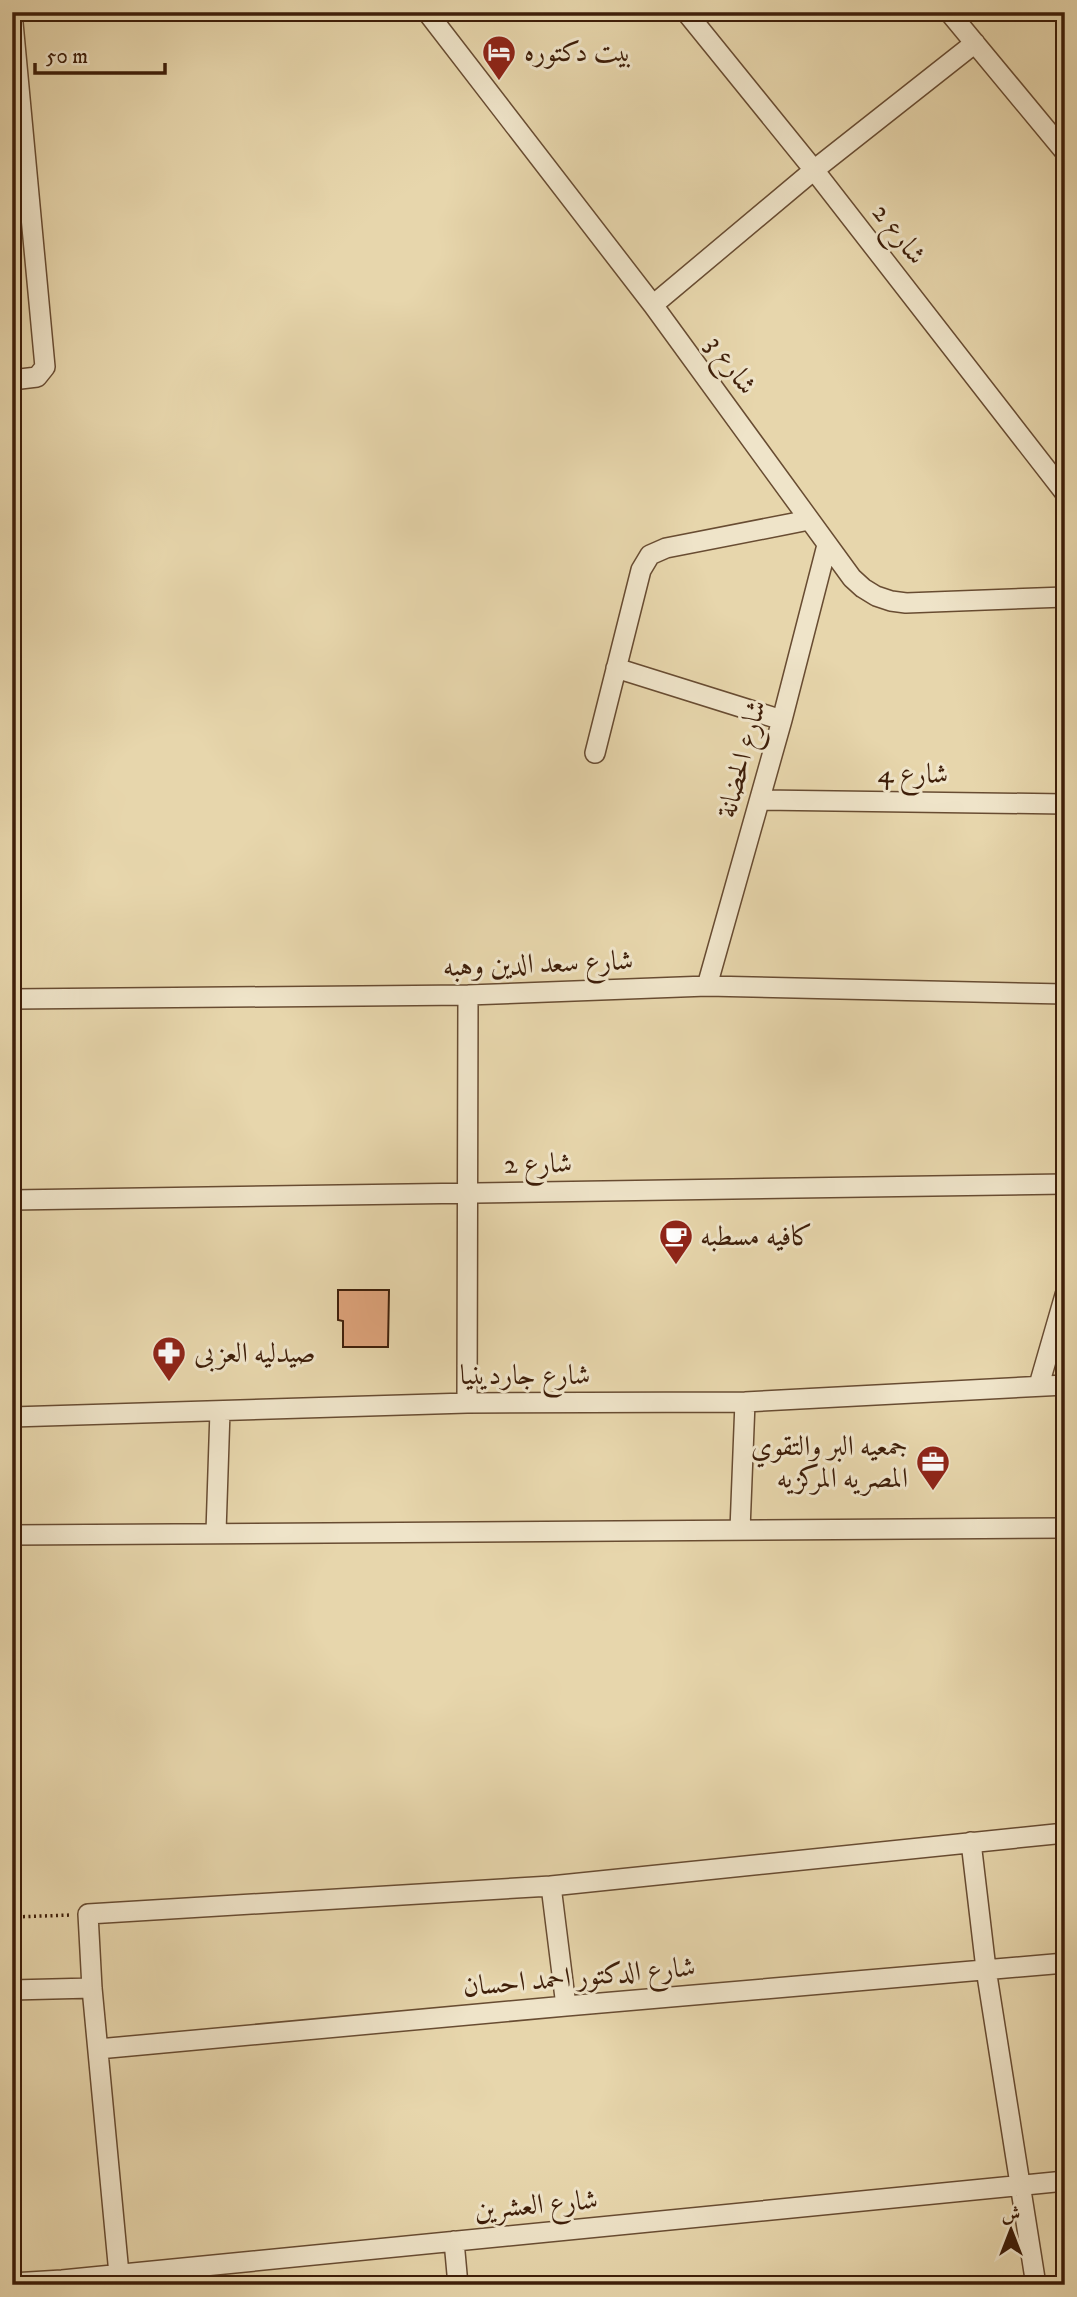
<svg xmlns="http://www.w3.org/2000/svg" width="1077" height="2297" font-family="'IM FELL DW Pica',Amiri,serif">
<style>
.building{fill:#dea37b;stroke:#3e1e09;stroke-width:2}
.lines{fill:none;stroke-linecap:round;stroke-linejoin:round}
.minor-casing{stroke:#684c32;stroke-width:22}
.path{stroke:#3e1e09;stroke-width:3.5;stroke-dasharray:2 3.5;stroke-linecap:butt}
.minor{stroke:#efe4c9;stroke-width:19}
.labels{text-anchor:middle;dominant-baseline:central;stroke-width:6;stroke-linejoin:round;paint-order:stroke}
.poi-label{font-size:28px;fill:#3e1e09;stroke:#efe4c9;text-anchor:start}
.street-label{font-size:28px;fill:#3e1e09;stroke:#efe4c9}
</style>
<rect width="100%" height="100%" fill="#e7d6ac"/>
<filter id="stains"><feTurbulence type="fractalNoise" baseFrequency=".00286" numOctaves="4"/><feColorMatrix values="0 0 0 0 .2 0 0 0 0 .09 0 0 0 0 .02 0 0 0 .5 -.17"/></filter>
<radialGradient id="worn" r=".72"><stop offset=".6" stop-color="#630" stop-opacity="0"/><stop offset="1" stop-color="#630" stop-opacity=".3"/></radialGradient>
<path class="building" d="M338,1290H389L388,1347H343V1321L338,1320Z"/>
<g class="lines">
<g class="minor-casing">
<path id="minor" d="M427,12L653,305L852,578L863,588L876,596L891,601L906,603L1065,597
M686,12L814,170L1065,493
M949,12L1065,152
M653,305L814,170L975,43
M12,380L37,377L45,367L12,12
M616,668L782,720
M595,753L641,570L650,555L666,548L809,520
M760,800L1065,804
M707,986L782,720L827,545
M12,999L468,995L707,986L1065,994
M12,1200L1065,1184
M1039,1385L1065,1295
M467,1403L468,995
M12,1417L467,1403L745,1402L1065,1385
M740,1530L745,1402
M216,1532L220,1411
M12,1535L1065,1528
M971,1842L986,1969L1036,2285
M551,1886L566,2006
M12,1990L92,1988
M98,2049L566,2006L1065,1963
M454,2241L458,2285
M119,2274L92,1988L88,1914L551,1886L1065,1833
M12,2283L62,2280L1065,2181"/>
</g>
<path class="path" d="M12,1917L72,1915"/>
<use href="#minor" class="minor"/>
</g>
<defs>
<g id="hotel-pin" transform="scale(1.75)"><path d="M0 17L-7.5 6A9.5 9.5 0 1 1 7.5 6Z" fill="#8f2418" stroke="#efe4c9"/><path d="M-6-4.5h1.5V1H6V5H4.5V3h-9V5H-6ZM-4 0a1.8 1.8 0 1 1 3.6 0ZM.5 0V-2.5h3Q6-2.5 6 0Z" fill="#fff"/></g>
<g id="cafe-pin" transform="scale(1.75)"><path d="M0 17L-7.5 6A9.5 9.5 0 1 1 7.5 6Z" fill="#8f2418" stroke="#efe4c9"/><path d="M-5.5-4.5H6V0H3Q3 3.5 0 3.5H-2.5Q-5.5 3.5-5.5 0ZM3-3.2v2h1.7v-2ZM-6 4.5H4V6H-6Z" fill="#fff"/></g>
<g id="pharmacy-pin" transform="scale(1.75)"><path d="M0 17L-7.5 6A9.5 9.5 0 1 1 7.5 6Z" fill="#8f2418" stroke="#efe4c9"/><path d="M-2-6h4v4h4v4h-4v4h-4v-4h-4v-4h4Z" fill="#fff"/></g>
<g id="office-pin" transform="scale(1.75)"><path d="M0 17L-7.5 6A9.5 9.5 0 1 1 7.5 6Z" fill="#8f2418" stroke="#efe4c9"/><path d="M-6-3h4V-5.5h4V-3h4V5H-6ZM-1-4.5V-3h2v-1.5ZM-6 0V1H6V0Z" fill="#fff"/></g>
</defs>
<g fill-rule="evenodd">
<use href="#hotel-pin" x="499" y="52"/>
<use href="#cafe-pin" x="676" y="1236"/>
<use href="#pharmacy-pin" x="169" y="1353"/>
<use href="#office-pin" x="933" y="1462"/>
</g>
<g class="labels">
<g class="poi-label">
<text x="524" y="52">بيت دكتوره</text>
<text x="700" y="1236">كافيه مسطبه</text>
<text x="194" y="1353">صيدليه العزبى</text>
<text x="908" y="1446" text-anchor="end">جمعيه البر والتقوي<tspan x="908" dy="32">المصريه المركزيه</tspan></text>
</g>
<g class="street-label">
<text transform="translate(899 234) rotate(52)">شارع 2</text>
<text transform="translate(731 365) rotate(54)">شارع 3</text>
<text transform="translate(742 759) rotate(-75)">شارع الحضانة</text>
<text transform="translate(913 774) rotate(1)">شارع 4</text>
<text transform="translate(538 964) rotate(-2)">شارع سعد الدين وهبه</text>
<text transform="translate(538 1164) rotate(-1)">شارع 2</text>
<text x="525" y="1375">شارع جاردينيا</text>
<text transform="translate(579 1977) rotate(-5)">شارع الدكتور احمد احسان</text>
<text transform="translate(536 2205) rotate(-5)">شارع العشرين</text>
</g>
</g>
<rect width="1077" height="2297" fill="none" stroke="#e7d6ac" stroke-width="42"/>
<rect x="14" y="14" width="1049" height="2269" fill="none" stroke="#3e1e09" stroke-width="3.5"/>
<rect x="21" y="21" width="1035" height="2255" fill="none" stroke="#3e1e09" stroke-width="2"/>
<g transform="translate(1011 2230)" stroke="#efe4c9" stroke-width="5" paint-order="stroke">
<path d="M0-5L12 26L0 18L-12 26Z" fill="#3e1e09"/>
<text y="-10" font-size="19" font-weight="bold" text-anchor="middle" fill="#3e1e09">ش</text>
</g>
<path d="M35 63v10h130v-10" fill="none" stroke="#3e1e09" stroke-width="3.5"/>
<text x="46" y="63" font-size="21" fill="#3e1e09" stroke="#efe4c9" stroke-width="5" paint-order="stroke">50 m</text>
<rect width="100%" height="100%" filter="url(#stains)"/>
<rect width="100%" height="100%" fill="url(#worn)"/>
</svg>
